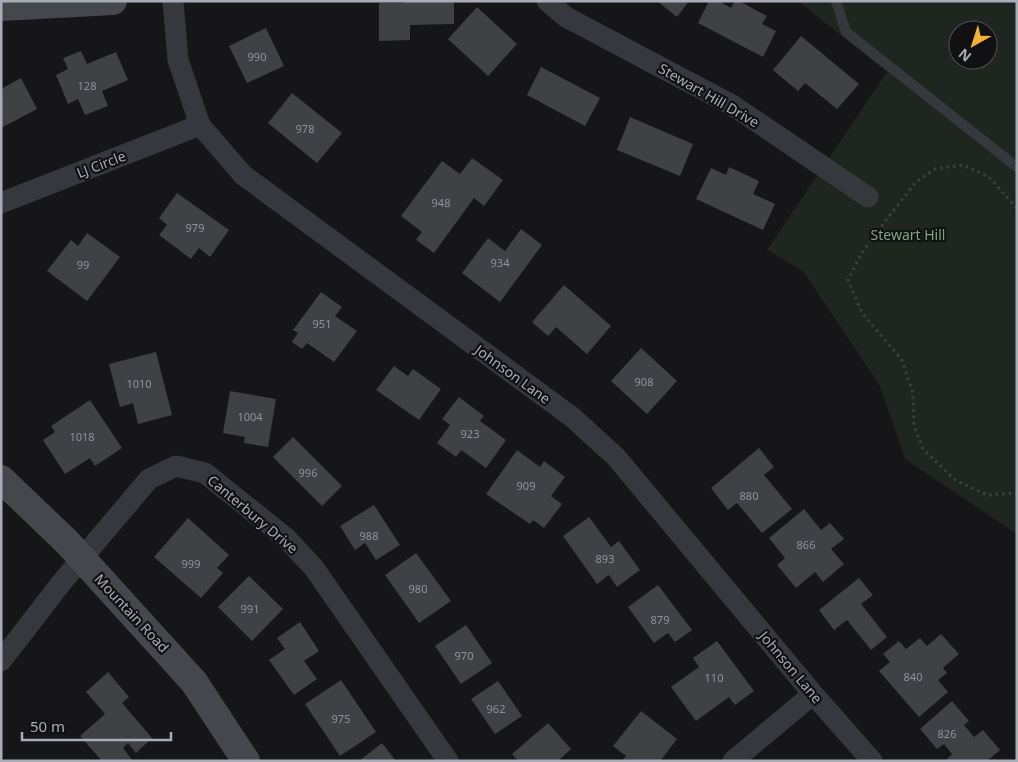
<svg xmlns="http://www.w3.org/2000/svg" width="1018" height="762" font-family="'Noto Sans',sans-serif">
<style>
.green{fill:#1e261f;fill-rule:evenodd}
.building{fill:#404145}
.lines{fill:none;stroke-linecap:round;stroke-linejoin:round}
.path{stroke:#3d3f44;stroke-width:3;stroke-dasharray:2.5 4;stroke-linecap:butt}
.lane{stroke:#37383d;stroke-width:10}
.street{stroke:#37383d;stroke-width:21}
.secondary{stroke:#45474d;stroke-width:28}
.labels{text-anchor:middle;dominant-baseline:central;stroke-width:4.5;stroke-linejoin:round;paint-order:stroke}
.number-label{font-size:11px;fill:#8e929b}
.street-label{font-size:14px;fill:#a8adb8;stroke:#111113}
.park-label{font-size:14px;fill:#7fa381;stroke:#111113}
</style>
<rect width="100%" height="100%" fill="#161618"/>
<path class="green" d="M798,1H1017V534L905,459L880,386L803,271L767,250L887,72ZM958,30H988V60H958Z"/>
<path class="building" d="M404,1H454V24L410,25V40L379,41V3H404Z
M657,1H689L677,17Z
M709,1H719L731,8L735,1H739L767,16L762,24L776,31L763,57L698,23Z
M477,7L517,44L488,76L448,39Z
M266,28L284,66L247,83L229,46Z
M801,36L859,84L837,109L805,83L798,91L773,70Z
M81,51L87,64L116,52L128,80L102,91L108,106L85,115L78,99L68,104L56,75L68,69L63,58Z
M541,67L600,98L585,126L527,95Z
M21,78L37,109L1,128V89Z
M292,93L342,133L317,163L268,123Z
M630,117L693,144L680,176L617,150Z
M472,158L503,180L484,206L474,198L434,253L416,240L422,232L401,216L442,161L460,174Z
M729,167L759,181L753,194L775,204L763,230L696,199L711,168L726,175Z
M177,193L229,230L210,257L199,248L191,259L159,235L167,225L159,218Z
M521,229L542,245L500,302L462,273L488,238L505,251Z
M87,233L120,257L87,301L47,271L71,240L78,246Z
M564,285L611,326L587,354L556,327L548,336L532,322Z
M321,292L342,307L335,316L357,331L334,362L307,343L302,349L292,342L298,333L293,330Z
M641,348L677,381L647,414L611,381Z
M156,352L172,415L138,424L133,403L120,407L109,364Z
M394,366L408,376L413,369L441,389L419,420L376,390Z
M230,391L276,399L268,447L244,443L245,437L223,433Z
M459,397L484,416L480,421L506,440L486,468L461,450L456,457L437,443L450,425L442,419Z
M90,400L122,448L95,466L90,458L65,474L43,440L55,432L51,426Z
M293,437L342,486L322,506L273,457Z
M759,448L774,467L764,475L792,509L762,533L737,503L728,510L711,488Z
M517,450L540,467L544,461L565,477L551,496L562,504L544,528L533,520L530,524L486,494Z
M374,505L400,545L376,560L365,543L355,550L340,526Z
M804,509L821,530L830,523L844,539L831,549L844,564L823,582L815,572L796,588L777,565L785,558L769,538Z
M589,517L611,547L619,541L640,570L617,587L609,575L597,584L563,536Z
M188,518L229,555L217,568L223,573L201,598L154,557Z
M416,553L451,601L419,623L385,575Z
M249,576L283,609L252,641L218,607Z
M859,578L873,595L861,604L887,637L871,650L847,620L834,630L819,610Z
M658,585L692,630L675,642L668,633L654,643L628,607Z
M300,622L319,651L304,661L317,679L294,695L269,660L285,649L277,638Z
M466,625L492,663L461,684L435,646Z
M941,634L959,654L943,668L947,673L938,680L948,692L919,717L879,671L890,662L883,654L899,641L906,649L920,638L927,646Z
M717,641L754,691L735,705L729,697L696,721L671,687L699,667L693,658Z
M108,672L129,697L122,703L152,738L136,753L128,743L123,748L133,761H102L80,736L105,714L86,692Z
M341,680L376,732L340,756L305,704Z
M498,681L522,716L495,734L471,699Z
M952,701L969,721L964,725L974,737L983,730L1000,750L987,761H945L952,754L944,744L937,749L920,729Z
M641,711L677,739L660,761H622L626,756L613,746Z
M548,723L571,749L558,761H518L512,754Z
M382,743L396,761H359Z"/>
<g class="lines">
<path class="path" d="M1017,208L989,177L963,165L935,169L916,182L890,215L861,254L848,280L862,313L902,360L913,393L914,426L923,449L955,480L987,495L1017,493"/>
<path class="lane" d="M836,1L846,32L1017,167"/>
<path class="street" d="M173,1L178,60L200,125L243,175L572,417L616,457L813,694L872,761
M547,1L566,17L732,105L868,197
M1,203L200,125
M1,661L62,582L149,479L176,466L205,473L286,538L314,568L448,761
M733,761L813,694"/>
<path class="secondary" d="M1,7L113,1
M1,479L66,541L194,682L246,761"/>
</g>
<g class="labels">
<g class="number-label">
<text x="257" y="56">990</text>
<text x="87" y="85">128</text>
<text x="305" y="128">978</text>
<text x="441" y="202">948</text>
<text x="195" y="227">979</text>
<text x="500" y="262">934</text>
<text x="83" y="264">99</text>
<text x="322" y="323">951</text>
<text x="644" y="381">908</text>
<text x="139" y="383">1010</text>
<text x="250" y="416">1004</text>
<text x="470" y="433">923</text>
<text x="82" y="436">1018</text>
<text x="308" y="472">996</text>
<text x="526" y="485">909</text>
<text x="749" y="495">880</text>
<text x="369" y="535">988</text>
<text x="806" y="544">866</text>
<text x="605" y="558">893</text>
<text x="191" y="563">999</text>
<text x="418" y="588">980</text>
<text x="250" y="608">991</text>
<text x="660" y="619">879</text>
<text x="464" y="655">970</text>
<text x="913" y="676">840</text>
<text x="714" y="677">110</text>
<text x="496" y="708">962</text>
<text x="341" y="718">975</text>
<text x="947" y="733">826</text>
</g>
<g class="street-label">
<text transform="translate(709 95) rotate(30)">Stewart Hill Drive</text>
<text transform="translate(101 164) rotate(-21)">LJ Circle</text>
<text transform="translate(513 374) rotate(36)">Johnson Lane</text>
<text transform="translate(253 514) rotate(40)">Canterbury Drive</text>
<text transform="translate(132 613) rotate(47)">Mountain Road</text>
<text transform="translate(791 667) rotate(50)">Johnson Lane</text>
</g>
<g class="park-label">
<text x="908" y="234">Stewart Hill</text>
</g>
</g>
<rect width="1018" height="762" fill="none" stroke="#a8adb8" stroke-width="5"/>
<g transform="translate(973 45) rotate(219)"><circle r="24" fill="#111113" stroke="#4d4f55"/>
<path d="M0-4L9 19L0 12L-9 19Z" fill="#f2b134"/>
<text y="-8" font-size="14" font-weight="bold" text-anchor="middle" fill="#a8adb8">N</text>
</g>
<path d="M22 732v8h149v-8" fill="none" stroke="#a8adb8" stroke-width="2.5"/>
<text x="30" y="732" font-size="15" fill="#a8adb8" stroke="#111113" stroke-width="4" paint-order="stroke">50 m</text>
</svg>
